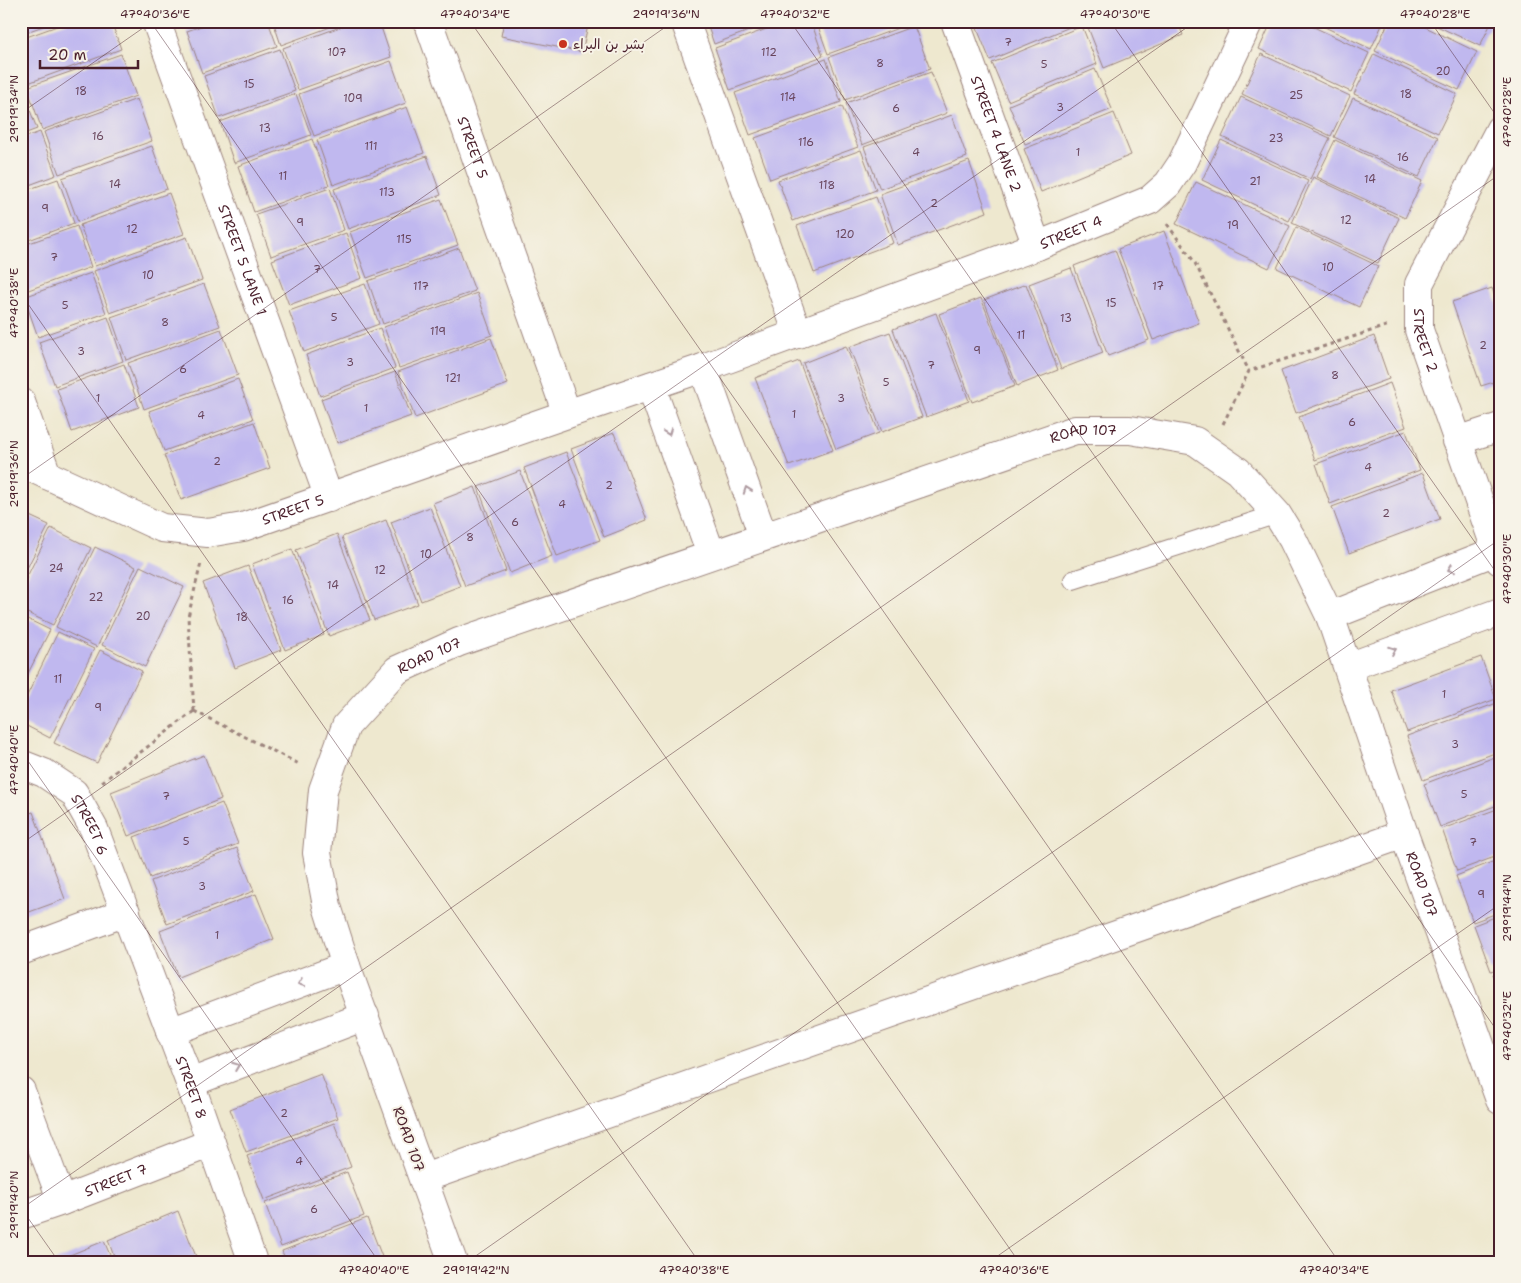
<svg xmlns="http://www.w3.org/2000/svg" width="1521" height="1283" font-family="'Shantell Sans','Playpen Sans Arabic',sans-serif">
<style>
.building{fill:#c0b8ef}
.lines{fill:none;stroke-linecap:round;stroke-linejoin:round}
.lane-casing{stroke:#9c847d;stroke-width:20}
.street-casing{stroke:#9c847d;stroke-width:30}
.path{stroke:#9c847d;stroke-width:3;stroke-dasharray:4 4;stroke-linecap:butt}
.lane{stroke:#fff;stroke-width:18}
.street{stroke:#fff;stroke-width:28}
.oneway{stroke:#ae9aa0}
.ticks{fill:none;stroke:#4a1f2b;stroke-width:1;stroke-opacity:0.45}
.poi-dot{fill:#c8321e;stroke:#f7f3e8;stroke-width:2}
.labels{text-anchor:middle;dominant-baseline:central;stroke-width:4;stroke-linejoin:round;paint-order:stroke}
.number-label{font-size:11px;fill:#68455c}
.poi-label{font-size:14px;fill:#4a1f2b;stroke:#f7f3e8;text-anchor:start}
.street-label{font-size:14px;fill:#4a1f2b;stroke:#f7f3e8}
.neatline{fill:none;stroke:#4a1f2b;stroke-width:2}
.ticks-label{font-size:12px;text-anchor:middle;fill:#4a1f2b}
</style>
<rect width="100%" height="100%" fill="#f7f3e8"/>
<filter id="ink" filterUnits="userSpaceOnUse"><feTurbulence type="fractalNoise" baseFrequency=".02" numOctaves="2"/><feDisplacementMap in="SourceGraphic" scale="10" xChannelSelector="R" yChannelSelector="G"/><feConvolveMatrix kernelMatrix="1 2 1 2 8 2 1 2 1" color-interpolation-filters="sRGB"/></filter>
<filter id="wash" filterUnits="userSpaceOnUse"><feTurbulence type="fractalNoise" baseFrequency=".0096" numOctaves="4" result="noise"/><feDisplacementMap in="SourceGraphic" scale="20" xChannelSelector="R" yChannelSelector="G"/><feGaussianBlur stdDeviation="1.12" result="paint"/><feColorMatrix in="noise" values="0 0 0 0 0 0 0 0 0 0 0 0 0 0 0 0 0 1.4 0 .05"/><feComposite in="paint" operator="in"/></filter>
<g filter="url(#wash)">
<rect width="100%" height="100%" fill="#eee8cf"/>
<g id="blocks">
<path class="building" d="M21,21H57L21,34Z
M71,21H111L121,49L28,83L21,65V39Z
M215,21H268L277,46L202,73L187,31Z
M273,21H347L281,45Z
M356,21H379L391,57L298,90L283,48Z
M504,21H589L582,52L501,36Z
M706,21H775L714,44Z
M788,21H811L823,56L730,90L715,48Z
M816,21H911L912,23L828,54Z
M974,21H1076L1077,24L990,60Z
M1095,21H1177L1183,35L1104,68L1087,25Z
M1272,21H1301L1369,53L1351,92L1259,49Z
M1312,21H1384L1371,49Z
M1389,21H1413L1477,52L1459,90L1375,51Z
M1426,21H1492L1480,46Z
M914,26L930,69L845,100L829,57Z
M1082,26L1097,64L1008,101L992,63Z
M280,49L295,91L219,118L204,76Z
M121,54L136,96L42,130L27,87Z
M1261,54L1350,96L1331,136L1242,94Z
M1374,54L1457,94L1438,133L1354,94Z
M826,59L841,102L750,135L735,93Z
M391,61L406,103L314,136L299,94Z
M1095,69L1112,109L1025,144L1009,105Z
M931,72L947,113L862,145L846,103Z
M21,86L37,129L21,135Z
M296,94L311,135L234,163L220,122Z
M1241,97L1330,138L1310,179L1222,137Z
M1353,98L1438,137L1419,177L1334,137Z
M137,99L152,141L59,174L44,132Z
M842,106L858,147L770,179L755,138Z
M407,107L424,153L333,185L317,140Z
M1114,113L1131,155L1041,192L1024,149Z
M952,115L967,157L880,189L864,147Z
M40,132L56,175L21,188V139Z
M312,139L329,185L254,212L238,166Z
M1221,140L1308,181L1289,221L1202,180Z
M1335,140L1422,181L1405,218L1317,177Z
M152,146L167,189L78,222L62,178Z
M861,150L876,190L793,221L778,180Z
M427,156L441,195L348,229L334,189Z
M969,161L987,212L898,245L880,194Z
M1313,177L1399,218L1378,263L1292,223Z
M58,179L74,223L21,243V192Z
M1196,182L1290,226L1269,268L1176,224Z
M330,188L344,230L271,256L256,214Z
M169,193L184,234L95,266L80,225Z
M876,197L893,243L814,273L797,226Z
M441,199L458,245L367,278L350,232Z
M77,226L91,267L23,292L21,288V246Z
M1296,227L1378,266L1359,307L1277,268Z
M1164,231L1199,323L1153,340L1118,249Z
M346,233L362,278L289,305L272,260Z
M187,237L202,280L110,313L94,271Z
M459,248L475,291L383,324L368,281Z
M1115,250L1149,340L1108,356L1074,266Z
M1071,268L1103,353L1061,369L1029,284Z
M91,273L106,313L38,337L24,297Z
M204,284L220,326L126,360L111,317Z
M365,284L379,324L304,352L289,311Z
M1026,284L1058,370L1017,386L984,300Z
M1492,288L1500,311V380L1481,386L1452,302Z
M477,293L492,335L399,368L384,327Z
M981,298L1015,386L972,402L939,314Z
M936,313L969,401L926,417L893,329Z
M108,317L123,361L55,386L39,342Z
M380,328L395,368L320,396L306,355Z
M221,329L238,375L144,409L128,363Z
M890,332L922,417L882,432L849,347Z
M1374,336L1389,379L1296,413L1281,371Z
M491,338L508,384L415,418L398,372Z
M846,346L879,433L836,449L803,363Z
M799,361L833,450L789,466L755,378Z
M124,364L139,407L72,432L57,389Z
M395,372L411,416L337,443L321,399Z
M238,379L253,419L164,451L149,411Z
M1390,383L1406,427L1315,460L1299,417Z
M254,422L270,468L181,500L164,455Z
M1406,431L1420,470L1330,504L1316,464Z
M614,433L647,520L604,537L571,449Z
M566,452L600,540L557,556L524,468Z
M520,471L552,556L510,573L478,487Z
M1423,473L1440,519L1349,553L1332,507Z
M475,487L506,571L465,586L433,503Z
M430,507L460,586L421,601L391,522Z
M21,512L49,525L21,580Z
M386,520L418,604L374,620L342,537Z
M51,528L91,548L53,625L21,610V589Z
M337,534L370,620L329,636L296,550Z
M95,547L136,567L97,647L56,627Z
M292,549L324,635L285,650L252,564Z
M140,566L184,587L145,667L102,645Z
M248,566L281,650L235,668L203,583Z
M21,616L50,630L21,687Z
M58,632L94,649L50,738L21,723V708Z
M100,650L142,671L97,763L54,743Z
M1481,657L1496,699L1407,732L1391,690Z
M1497,703L1500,709V751L1423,780L1407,736Z
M204,755L221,799L128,836L111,792Z
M1500,755V804L1440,827L1424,784Z
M222,803L238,844L150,878L134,837Z
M1500,808V855L1457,871L1442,829Z
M33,812L65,899L21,915V816Z
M237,848L254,891L167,924L151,881Z
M1500,859V912L1473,922L1456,876Z
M256,894L274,939L178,977L160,931Z
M1500,915V968L1491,971L1474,925Z
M1500,971V993L1493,974Z
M321,1074L338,1118L246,1152L230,1109Z
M334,1123L351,1167L264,1200L247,1156Z
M347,1172L364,1216L281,1247L265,1203Z
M178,1211L197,1259L192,1262H116L108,1240Z
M367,1218L384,1262H286L282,1251Z
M104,1241L113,1262H53Z"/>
</g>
</g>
<g filter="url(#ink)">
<use href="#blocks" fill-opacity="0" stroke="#9c847d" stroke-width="1"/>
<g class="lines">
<g class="lane-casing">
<path id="lane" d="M1073,580L1277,514"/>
</g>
<g class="street-casing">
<g id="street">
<path id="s1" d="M156,21L329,498"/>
<path id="s2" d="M428,21L567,414"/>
<path d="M685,21L798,334"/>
<path id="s3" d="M955,21L1037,246"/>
<path id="s4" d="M1500,129L1419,284V330L1500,561"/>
<path d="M703,368L763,536"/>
<path d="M651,386L711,554"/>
<path d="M21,402L47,475"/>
<path d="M1457,441L1500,427"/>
<path id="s5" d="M21,463L162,528L208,533L243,527L567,414L703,368L1037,246L1150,200L1168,184L1182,163L1249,21"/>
<path d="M1330,616L1496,551"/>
<path d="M1348,667L1500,612"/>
<path id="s6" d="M21,764L44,773L74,793L94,829L190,1083L253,1262"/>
<path d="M21,951L126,912"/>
<path d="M170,1032L346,966"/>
<path d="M190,1083L365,1016"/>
<path d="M21,1091L62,1201"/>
<path d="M424,1178L1404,834"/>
<path id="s7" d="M21,1215L62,1201L211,1143"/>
<path id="s8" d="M453,1262L346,966L327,906L317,853L323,790L346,726L397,670L459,642L1075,430H1130L1195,441L1238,471L1277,514L1293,540L1330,616L1404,834L1500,1100"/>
</g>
</g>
<path class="path" d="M1167,224L1195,263L1249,371
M1223,424L1249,371L1389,325
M194,711L188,617L201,563
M194,711L301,765
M102,782L194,711"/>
<use href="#lane" class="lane"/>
<use href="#street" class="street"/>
</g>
<defs><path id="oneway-chevron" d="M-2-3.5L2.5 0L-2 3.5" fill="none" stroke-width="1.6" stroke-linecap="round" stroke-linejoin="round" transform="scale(1.25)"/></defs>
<g class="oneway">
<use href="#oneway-chevron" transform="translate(668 432) rotate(70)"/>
<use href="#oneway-chevron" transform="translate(747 490) rotate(-110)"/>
<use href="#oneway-chevron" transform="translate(1451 569) rotate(159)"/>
<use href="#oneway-chevron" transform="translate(1393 650) rotate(-20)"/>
<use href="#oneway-chevron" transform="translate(301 983) rotate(159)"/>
<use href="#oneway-chevron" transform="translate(236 1066) rotate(-21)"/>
</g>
</g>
<path class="ticks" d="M150,21L1019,1262M470,21L1339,1262M790,21L1500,1035M1110,21L1500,578M1430,21L1500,121M21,113L153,21M21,294L699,1262M21,479L674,21M21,751L379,1262M21,844L1196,21M21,1208L59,1262M21,1209L1500,174M467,1262L1500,539M989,1262L1500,904"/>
<circle class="poi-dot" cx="563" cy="44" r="5"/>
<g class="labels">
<g class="number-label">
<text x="1008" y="42">7</text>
<text x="337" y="52">107</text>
<text x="769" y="52">112</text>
<text x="880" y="63">8</text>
<text x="1044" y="64">5</text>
<text x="1443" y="71">20</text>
<text x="249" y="84">15</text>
<text x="81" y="91">18</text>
<text x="1406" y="94">18</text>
<text x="1296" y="95">25</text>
<text x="788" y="97">114</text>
<text x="353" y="98">109</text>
<text x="1060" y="107">3</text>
<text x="896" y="108">6</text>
<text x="265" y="128">13</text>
<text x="98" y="136">16</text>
<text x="1276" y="138">23</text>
<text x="806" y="142">116</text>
<text x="371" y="146">111</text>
<text x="916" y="152">4</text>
<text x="1078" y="152">1</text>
<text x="1403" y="157">16</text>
<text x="283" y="176">11</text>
<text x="1370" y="179">14</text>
<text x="1255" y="181">21</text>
<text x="115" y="184">14</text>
<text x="827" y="185">118</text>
<text x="387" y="192">113</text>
<text x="934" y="203">2</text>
<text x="45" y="208">9</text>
<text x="1346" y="220">12</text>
<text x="300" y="222">9</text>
<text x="1233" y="225">19</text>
<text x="132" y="229">12</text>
<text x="845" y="234">120</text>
<text x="404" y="239">115</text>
<text x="54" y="257">7</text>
<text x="1328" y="267">10</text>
<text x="317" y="269">7</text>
<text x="148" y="275">10</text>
<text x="421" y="286">117</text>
<text x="1158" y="286">17</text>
<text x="1111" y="303">15</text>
<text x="65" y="305">5</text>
<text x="334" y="317">5</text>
<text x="1066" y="318">13</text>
<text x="165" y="322">8</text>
<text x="438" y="331">119</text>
<text x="1021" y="335">11</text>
<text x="1483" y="345">2</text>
<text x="977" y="350">9</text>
<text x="81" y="351">3</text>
<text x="350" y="362">3</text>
<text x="931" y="365">7</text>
<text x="183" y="369">6</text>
<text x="1335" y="375">8</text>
<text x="453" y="378">121</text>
<text x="886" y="382">5</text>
<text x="98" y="398">1</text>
<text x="841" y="398">3</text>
<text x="366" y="408">1</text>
<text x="794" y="414">1</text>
<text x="201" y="415">4</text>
<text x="1352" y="422">6</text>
<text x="217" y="461">2</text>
<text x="1368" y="467">4</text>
<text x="609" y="485">2</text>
<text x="562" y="504">4</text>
<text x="1386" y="513">2</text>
<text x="515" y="522">6</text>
<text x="470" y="537">8</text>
<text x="426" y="554">10</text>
<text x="56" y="568">24</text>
<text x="380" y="570">12</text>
<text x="333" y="585">14</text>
<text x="96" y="597">22</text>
<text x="288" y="600">16</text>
<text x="143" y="616">20</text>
<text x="242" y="617">18</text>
<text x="58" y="679">11</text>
<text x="1444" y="694">1</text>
<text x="98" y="707">9</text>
<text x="1455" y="744">3</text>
<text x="1464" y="794">5</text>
<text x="166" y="796">7</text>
<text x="186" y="841">5</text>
<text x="1473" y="842">7</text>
<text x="202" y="886">3</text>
<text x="1481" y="894">9</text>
<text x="217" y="935">1</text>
<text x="284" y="1113">2</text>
<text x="299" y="1161">4</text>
<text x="314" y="1209">6</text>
</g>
<g class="poi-label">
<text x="573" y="44">بشر بن البراء</text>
</g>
<g class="street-label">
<text stroke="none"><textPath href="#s3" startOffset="120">STREET 4 LANE 2</textPath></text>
<text stroke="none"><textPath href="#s2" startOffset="134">STREET 5</textPath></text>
<text stroke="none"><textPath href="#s5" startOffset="1116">STREET 4</textPath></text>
<text stroke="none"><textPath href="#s1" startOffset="254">STREET 5 LANE 1</textPath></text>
<text stroke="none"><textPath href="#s4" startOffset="232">STREET 2</textPath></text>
<text stroke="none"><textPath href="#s8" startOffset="1366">ROAD 107</textPath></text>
<text stroke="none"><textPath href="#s5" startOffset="290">STREET 5</textPath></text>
<text stroke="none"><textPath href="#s8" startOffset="674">ROAD 107</textPath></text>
<text stroke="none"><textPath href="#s6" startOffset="96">STREET 6</textPath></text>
<text stroke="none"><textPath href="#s8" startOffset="1988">ROAD 107</textPath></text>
<text stroke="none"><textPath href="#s6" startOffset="378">STREET 8</textPath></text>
<text transform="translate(409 1139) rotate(70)">ROAD 107</text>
<text stroke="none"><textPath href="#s7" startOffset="101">STREET 7</textPath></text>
</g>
</g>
<rect width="1521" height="1283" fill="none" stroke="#f7f3e8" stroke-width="55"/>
<path d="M40 60v8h98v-8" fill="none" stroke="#4a1f2b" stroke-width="2.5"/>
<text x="48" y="60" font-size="15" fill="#4a1f2b" stroke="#f7f3e8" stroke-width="4" paint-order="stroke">20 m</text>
<rect x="28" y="28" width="1466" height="1228" class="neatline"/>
<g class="ticks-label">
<text x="155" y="18">47°40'36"E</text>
<text x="475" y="18">47°40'34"E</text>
<text x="666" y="18">29°19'36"N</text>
<text x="795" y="18">47°40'32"E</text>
<text x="1115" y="18">47°40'30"E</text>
<text x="1435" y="18">47°40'28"E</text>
<text transform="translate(14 109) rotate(-90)" y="4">29°19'34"N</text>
<text transform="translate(1507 112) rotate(-90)" y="4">47°40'28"E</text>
<text transform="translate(14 303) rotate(-90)" y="4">47°40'38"E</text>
<text transform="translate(14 474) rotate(-90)" y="4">29°19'36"N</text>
<text transform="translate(1507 569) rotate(-90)" y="4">47°40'30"E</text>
<text transform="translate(14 760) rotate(-90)" y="4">47°40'40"E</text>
<text transform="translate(1507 908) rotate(-90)" y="4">29°19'44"N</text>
<text transform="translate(1507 1026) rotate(-90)" y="4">47°40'32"E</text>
<text transform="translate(14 1205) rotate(-90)" y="4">29°19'40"N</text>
<text x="374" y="1274">47°40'40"E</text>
<text x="476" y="1274">29°19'42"N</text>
<text x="694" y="1274">47°40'38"E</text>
<text x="1014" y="1274">47°40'36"E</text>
<text x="1334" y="1274">47°40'34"E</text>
</g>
</svg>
